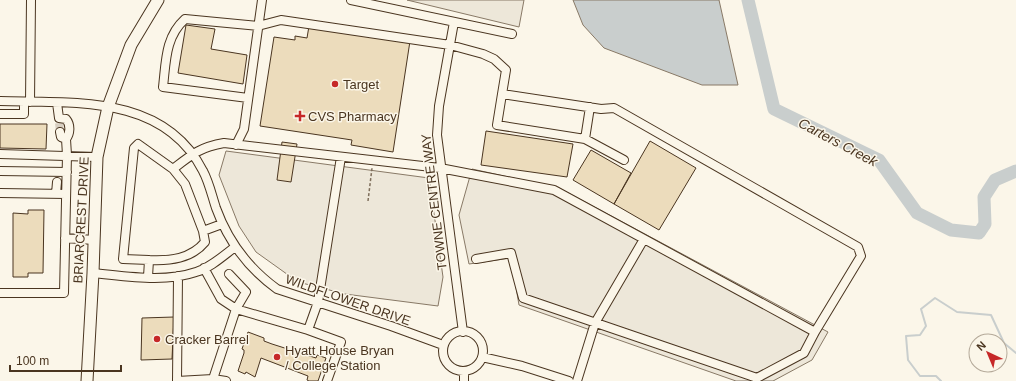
<svg xmlns="http://www.w3.org/2000/svg" width="1016" height="381" font-family="Arial,sans-serif">
<style>
.parking{fill:#ede7d9;stroke:#887966}
.water{fill:#c9cecd;stroke:#887966}
.lines{fill:none;stroke-linecap:round;stroke-linejoin:round}
.stream{stroke:#c9cecd;stroke-width:2}
.river{stroke:#c9cecd;stroke-width:13}
.building{fill:#ecdcbc;stroke:#4a3520}
.minor-tunnel{stroke:#d8cfc1;stroke-width:8;stroke-dasharray:8 4;stroke-linecap:butt}
.minor-casing{stroke:#4a3520;stroke-width:10}
.major-casing{stroke:#4a3520;stroke-width:13}
.path{stroke:#7f6f5c;stroke-width:1.5;stroke-dasharray:3 2;stroke-linecap:butt}
.minor{stroke:#fbf6e9;stroke-width:8}
.major{stroke:#fbf6e9;stroke-width:11}
.poi-dot{fill:#c62828;stroke:#fbf6e9;stroke-width:1.5}
.labels{text-anchor:middle;dominant-baseline:central;stroke-width:3;stroke-linejoin:round;paint-order:stroke}
.poi-label{font-size:13px;fill:#4a3520;stroke:#fbf6e9;text-anchor:start}
.street-label{font-size:13px;fill:#4a3520;stroke:#fbf6e9}
.water-label{font-size:14px;font-style:italic;fill:#4a3520;stroke:#fbf6e9}
</style>
<rect width="100%" height="100%" fill="#fbf6e9"/>
<path class="parking" d="M407,0H524L519,27Z
M226,151L429,178L443,277L438,306L345,294L298,282L256,252L239,226L219,175Z
M472,169L559,188L828,332L812,360L773,381H736L519,305L511,258L469,264L459,215Z"/>
<path class="water" d="M573,0H719L738,85H702L604,48L583,25Z"/>
<g class="lines">
<path class="stream" d="M941,381L936,376H920L908,360L906,336L920,335L926,326L921,309L935,298L957,312L991,315L1004,343L1016,353"/>
<path class="river" d="M748,0L774,109L879,160L917,213L951,230L979,233L985,224L984,197L995,180L1016,171"/>
</g>
<path class="building" d="M186,25L215,29L211,49L247,55L243,84L178,73Z
M309,26L410,41L393,152L351,145L352,140L260,126L274,37L295,40V36L307,38Z
M0,124H47L46,149L0,148Z
M486,131L573,144L567,177L481,165Z
M650,141L696,168L659,230L614,204Z
M282,142L297,144L291,182L277,180Z
M591,150L631,173L614,204L573,180Z
M28,210H44L43,273H28V277H13V213L28,214Z
M174,317L172,359L141,360L142,318Z
M248,332L264,338V341L272,344L316,358L317,355L326,358L318,381H309L307,380L308,376L261,358L255,377L246,372L245,374L238,371L244,353V350L242,349Z"/>
<g class="lines">
<path class="minor-tunnel" d="M59,123L60,132"/>
<g class="minor-casing">
<path id="minor" d="M351,0L512,34
M454,22L439,106L437,135L463,332
M502,94L497,125L585,139L624,160
M248,98L163,87C166,62 165,37 185,19L258,26L281,20L450,45L483,54L494,59L506,70L502,94L601,109L614,108L858,247L861,256L815,332
M0,101C73,103 164,94 203,171C209,182 212,196 216,208C228,241 248,268 277,289L391,326L443,345
M30,102L31,0
M0,114H24V102
M60,132L61,137L66,139
M585,139L590,107
M236,145L244,129L262,0
M0,154L97,157
M173,169L185,184L203,231
M0,171L67,172
M0,193L66,194
M56,194L57,182
M65,238L94,240
M149,260C170,261 191,259 205,242L203,231L222,224
M93,273C126,276 164,283 196,272C210,268 223,256 235,247
M229,274L246,292L236,309L308,330L318,302L341,157
M178,276L177,381L213,379L236,309L221,299L204,268
M148,277L149,260L123,259L134,148L138,144L173,169C191,155 200,147 224,143L440,168L554,190L815,332L804,353L757,378L523,298L511,253L476,259
M0,293H64L67,155L66,139C70,134 71,125 66,119L59,118L57,103
M308,330L341,342L327,381
M443 351a20 20 0 1 1 40 0a20 20 0 1 1-40 0Z
M482,357L522,366L569,381
M464,371V381
M213,379L226,381
M577,381L595,323L644,239"/>
</g>
<g class="major-casing">
<path id="major" d="M87,381L93,273L97,157L108,107L131,45L158,0"/>
</g>
<path class="path" d="M368,201L372,168"/>
<use href="#minor" class="minor"/>
<use href="#major" class="major"/>
</g>
<g class="poi-dot">
<circle cx="335" cy="84" r="4"/>
<path d="M298 110h4v4h4v4h-4v4h-4v-4h-4v-4h4z"/>
<circle cx="157" cy="339" r="4"/>
<circle cx="277" cy="357" r="4"/>
</g>
<g class="labels">
<g class="poi-label">
<text x="343" y="84">Target</text>
<text x="308" y="116">CVS Pharmacy</text>
<text x="165" y="339">Cracker Barrel</text>
<text x="285" y="350">Hyatt House Bryan<tspan x="285" dy="15">/ College Station</tspan></text>
</g>
<g class="street-label">
<text transform="translate(434 202) rotate(-97)">TOWNE CENTRE WAY</text>
<text transform="translate(81 220) rotate(-87)">BRIARCREST DRIVE</text>
<text transform="translate(348 300) rotate(19)">WILDFLOWER DRIVE</text>
</g>
<g class="water-label">
<text transform="translate(838 142) rotate(28)">Carters Creek</text>
</g>
</g>
<g transform="translate(988 353) rotate(316)"><circle r="19" fill="#fbf6e9" stroke="#b4a999"/>
<path d="M0-3L7 15L0 10L-7 15Z" fill="#c62828"/>
<text y="-6" font-size="11" font-weight="bold" text-anchor="middle" fill="#4a3520">N</text>
</g>
<path d="M10 365v6h111v-6" fill="none" stroke="#4a3520" stroke-width="2"/>
<text x="16" y="365" font-size="12" fill="#4a3520" stroke="#fbf6e9" stroke-width="3" paint-order="stroke">100 m</text>
</svg>
